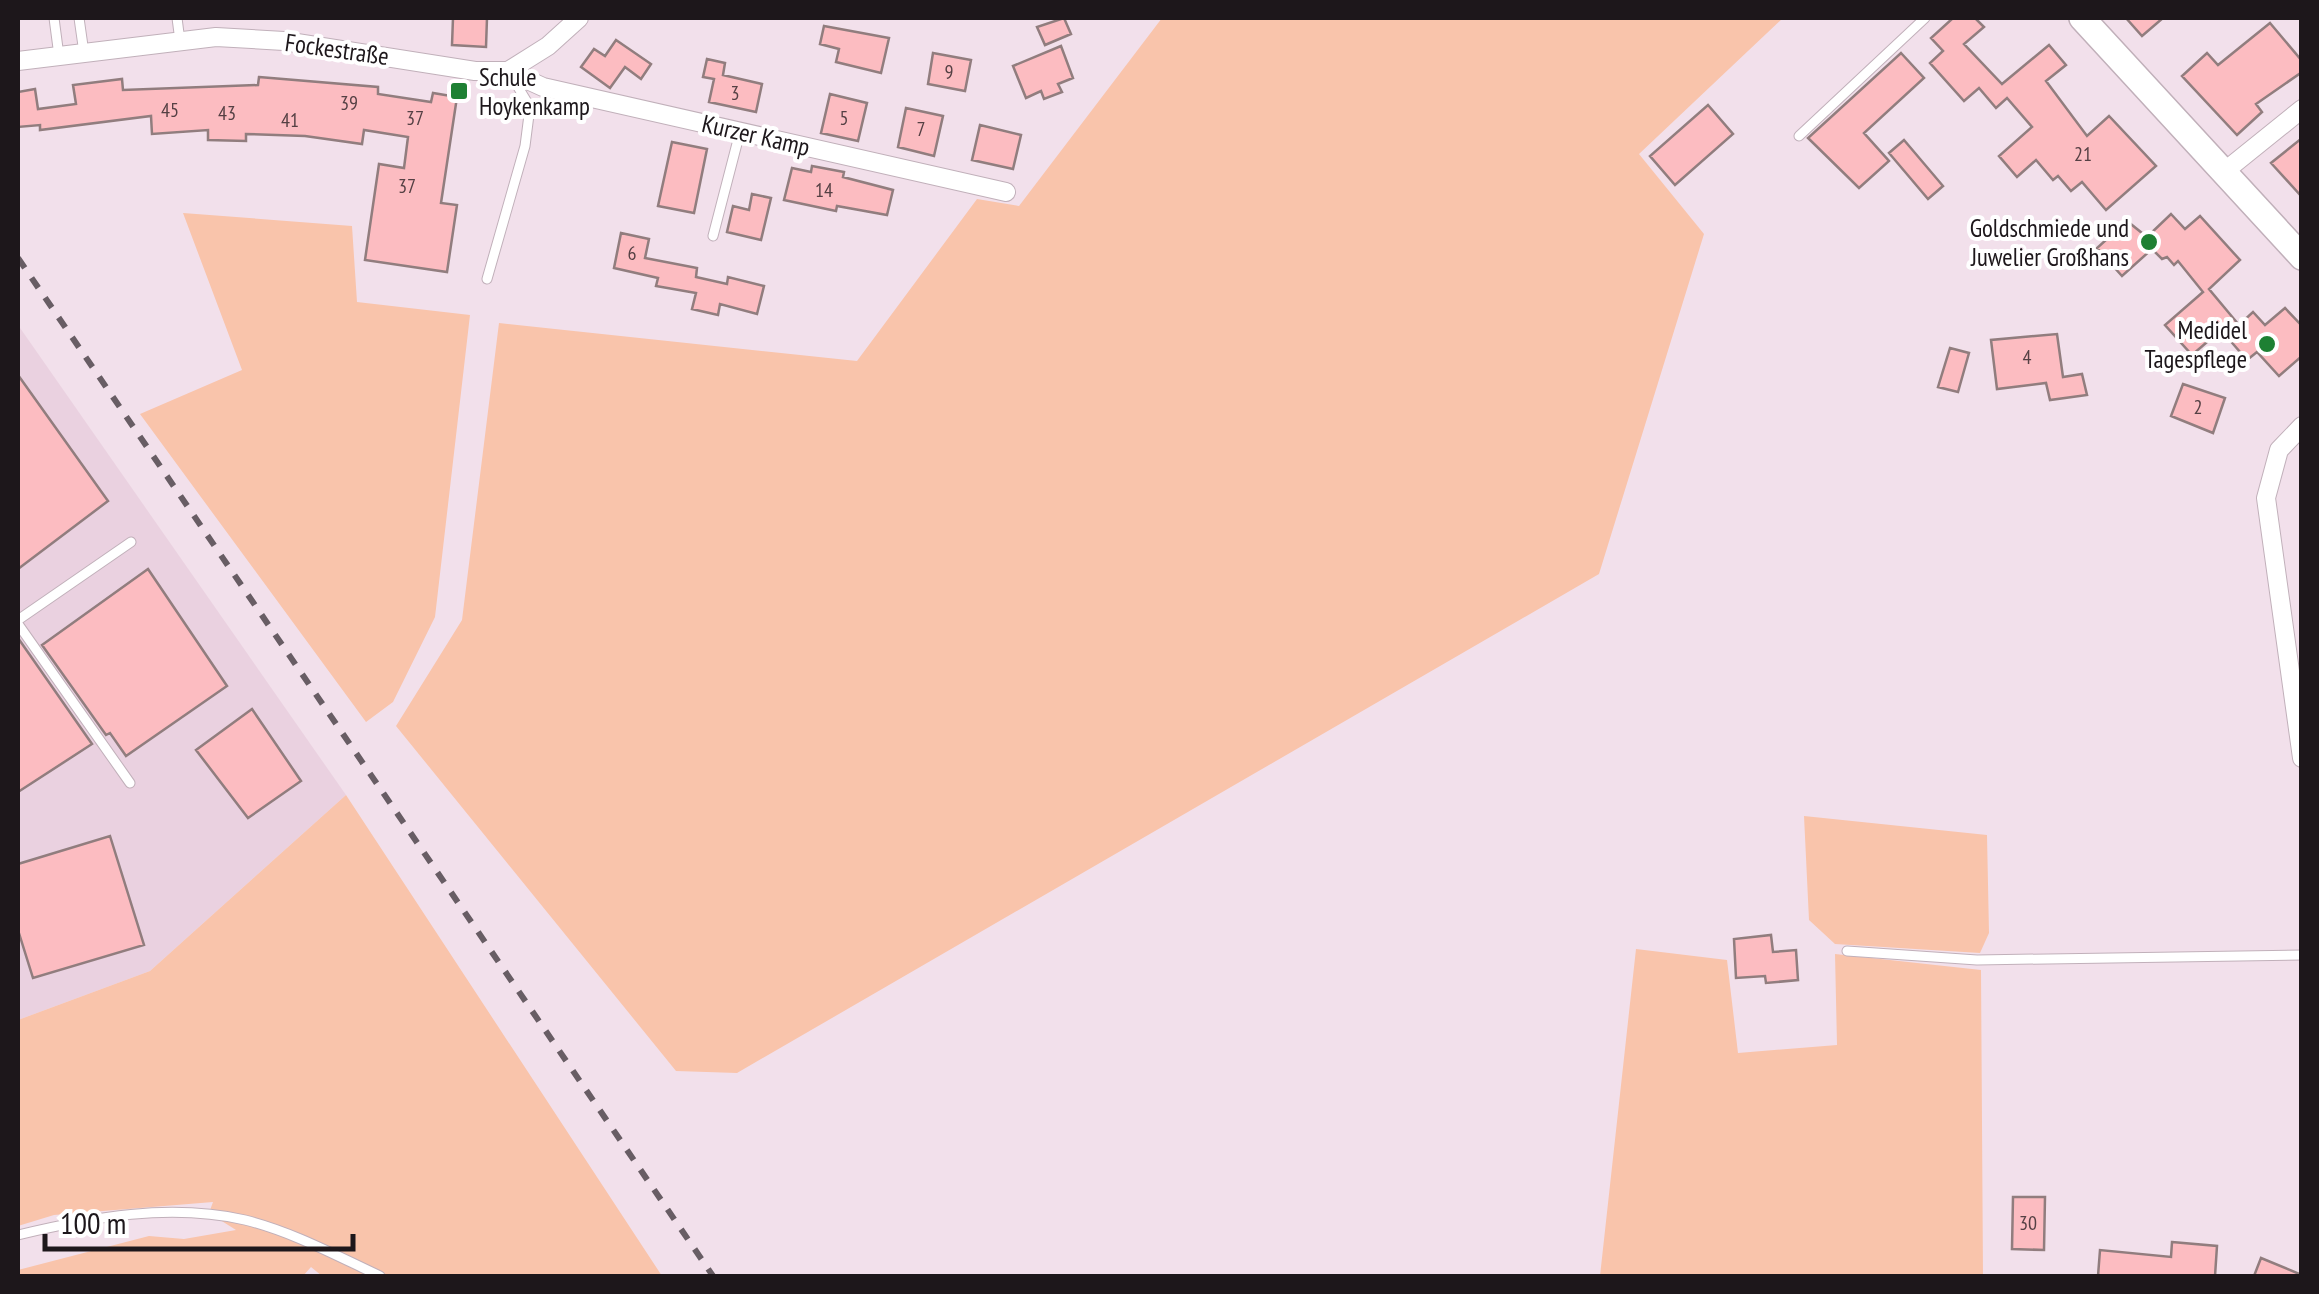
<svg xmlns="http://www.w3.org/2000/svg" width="2319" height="1294" font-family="'PT Sans Narrow',sans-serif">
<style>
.built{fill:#ead1e0}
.green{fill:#f9c4ab}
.building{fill:#fcbcc1;stroke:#917d7e;stroke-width:2.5}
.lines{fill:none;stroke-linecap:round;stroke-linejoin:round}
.service-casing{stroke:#c1b0ba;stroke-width:11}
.minor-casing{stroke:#c1b0ba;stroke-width:20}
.secondary-casing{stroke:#c1b0ba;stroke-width:28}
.service{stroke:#fff;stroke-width:9}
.minor{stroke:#fff;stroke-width:18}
.secondary{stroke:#fff;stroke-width:25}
.rail{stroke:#685d64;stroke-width:6;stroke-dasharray:12 12;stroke-linecap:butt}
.poi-dot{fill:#1e8033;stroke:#fff;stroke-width:4}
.labels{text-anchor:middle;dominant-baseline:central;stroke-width:8;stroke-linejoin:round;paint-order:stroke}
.number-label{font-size:20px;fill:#554044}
.street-label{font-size:25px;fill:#1d171b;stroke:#fff}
.poi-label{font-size:25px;fill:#1d171b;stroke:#fff;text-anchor:end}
</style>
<rect width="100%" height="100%" fill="#f2e0eb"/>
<path class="built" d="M18,325L346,795L150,971L18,1020Z"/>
<path class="green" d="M1162,18H1783L1639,154L1704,234L1599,574L737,1073L676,1071L396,726L462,620L499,323L857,361L977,199L1019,206Z
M183,213L352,226L357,302L470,315L435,617L393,702L366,722L140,414L242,370Z
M346,795L662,1276H322L311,1267L303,1276H18V1270L149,1236L184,1239L236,1230L209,1213L213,1202L54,1215L18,1226V1020L150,971Z
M1804,816L1987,835L1989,933L1980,953L1835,944L1809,920Z
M1636,949L1727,960L1738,1053L1837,1045L1835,954L1981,970L1983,1276H1600Z"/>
<path class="building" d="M453,18H487L486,47L452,45Z
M1064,18L1071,34L1045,45L1037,27Z
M1953,18H1975L1984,27L1964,44L2002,84L2049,45L2066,65L2046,81L2087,136L2109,116L2156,166L2106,210L2082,182L2071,191L2058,176L2053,180L2036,160L2017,177L1999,156L2032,127L2007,98L1996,108L1979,88L1964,101L1930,63L1943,51L1931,38Z
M2126,18H2163L2142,36Z
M2270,23L2302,61V72L2256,104L2262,112L2237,135L2182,76L2207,53L2218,65Z
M824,26L889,38L881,73L836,62L839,49L820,44Z
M616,40L651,64L641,79L625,67L610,88L581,67L594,49L605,56Z
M1061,46L1073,78L1058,84L1062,92L1044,99L1041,91L1026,98L1013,66Z
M933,53L971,60L965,91L928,84Z
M1901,53L1924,78L1864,133L1889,161L1859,188L1808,138Z
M707,59L725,63L723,75L762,84L756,112L709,102L714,79L703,77Z
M259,77L378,87V94L431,102L433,93L457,97L441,203L457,205L447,272L365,260L379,164L404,168L408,137L364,130L362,144L305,136L246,134V141L208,140V130L152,134L151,116L40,130V125L18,127V92L35,89L38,109L76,104L73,85L122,79L123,90L258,85Z
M830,94L867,103L858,141L821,133Z
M1708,105L1733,134L1675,185L1650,156Z
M906,108L943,116L934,156L898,147Z
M980,125L1021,135L1013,169L972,160Z
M2302,138V197L2271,163Z
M1904,140L1943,186L1928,199L1889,153Z
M672,142L707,149L694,213L658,206Z
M812,166L844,172L843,177L893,190L887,215L837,206L836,211L784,200L792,168L811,172Z
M752,194L771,198L761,240L727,232L733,206L749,210Z
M2171,214L2185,229L2200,216L2240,260L2209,289L2239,325L2253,312L2265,325L2285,308L2302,326V356L2279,376L2257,352L2247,360L2221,330L2192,355L2165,325L2203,292L2178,261L2174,265L2167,257L2162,259L2152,249L2122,276L2097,248L2127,221L2147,237Z
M621,233L649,239L645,258L697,268L696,277L727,284L728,277L764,286L757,314L720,304L718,315L692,309L696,293L656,286L658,278L614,268Z
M2057,334L2063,377L2082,374L2087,395L2050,400L2046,383L1997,389L1991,340Z
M1950,348L1969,353L1958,392L1938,387Z
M18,375L108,501L18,569Z
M2183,384L2225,398L2213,433L2171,416Z
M148,569L227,686L126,756L110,733L106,735L42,645Z
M18,638L92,744L18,792Z
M252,709L301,781L248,818L196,750Z
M110,836L144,945L33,978L18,930V864Z
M1771,935L1773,952L1796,950L1798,980L1766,983L1765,976L1736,978L1734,939Z
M2013,1197H2045L2044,1250L2012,1249Z
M2172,1242L2217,1246L2215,1276H2098L2100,1250L2171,1257Z
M2261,1258L2302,1275V1276H2254Z"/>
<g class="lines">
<g class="service-casing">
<path id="service" d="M54,18L59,56
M79,18L84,53
M177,18L180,41
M1799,136L1925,18
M713,236L740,132
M487,279L525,146L530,107L512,77
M18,620L131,542
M18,624L130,783
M1847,951L1977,960L2302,955
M18,1235C92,1217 170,1203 245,1220C293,1232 337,1256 380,1276"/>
</g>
<g class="minor-casing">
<path id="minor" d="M18,61L216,37L284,41L475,71H508L548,46L579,18
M508,71L543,87L1006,192
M2225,171L2302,109
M2302,426L2279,450L2266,498L2302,758"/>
</g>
<g class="secondary-casing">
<path id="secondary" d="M2082,18L2302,257"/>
</g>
<use href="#service" class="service"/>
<use href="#minor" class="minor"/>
<use href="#secondary" class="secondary"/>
<path class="rail" d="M18,258L713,1276"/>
</g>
<g class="poi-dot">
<rect x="449" y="81" width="20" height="20" rx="5"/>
<circle cx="2149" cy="242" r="10"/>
<circle cx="2267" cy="344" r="10"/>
</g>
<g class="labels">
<g class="number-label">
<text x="949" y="72">9</text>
<text x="735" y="93">3</text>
<text x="349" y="103">39</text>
<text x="170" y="110">45</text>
<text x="227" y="113">43</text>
<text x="415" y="118">37</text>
<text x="844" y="118">5</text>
<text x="290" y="120">41</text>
<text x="921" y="129">7</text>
<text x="2083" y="154">21</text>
<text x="407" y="186">37</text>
<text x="824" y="190">14</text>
<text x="632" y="253">6</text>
<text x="2027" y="357">4</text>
<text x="2198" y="407">2</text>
<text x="2028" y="1223">30</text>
</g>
<g class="street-label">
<text transform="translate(337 49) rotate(8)">Fockestraße</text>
<text transform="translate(756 135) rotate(13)">Kurzer Kamp</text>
</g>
<g class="poi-label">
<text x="479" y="77" text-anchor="start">Schule<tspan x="479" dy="29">Hoykenkamp</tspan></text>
<text x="2129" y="228">Goldschmiede und<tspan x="2129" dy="29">Juwelier Großhans</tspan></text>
<text x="2247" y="330">Medidel<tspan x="2247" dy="29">Tagespflege</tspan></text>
</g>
</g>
<rect width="2319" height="1294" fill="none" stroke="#1d171b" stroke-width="40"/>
<path d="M45 1234v15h308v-15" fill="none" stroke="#1d171b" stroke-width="5"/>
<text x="60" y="1234" font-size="30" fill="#1d171b" stroke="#ffffff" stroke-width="8" paint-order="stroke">100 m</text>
</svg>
